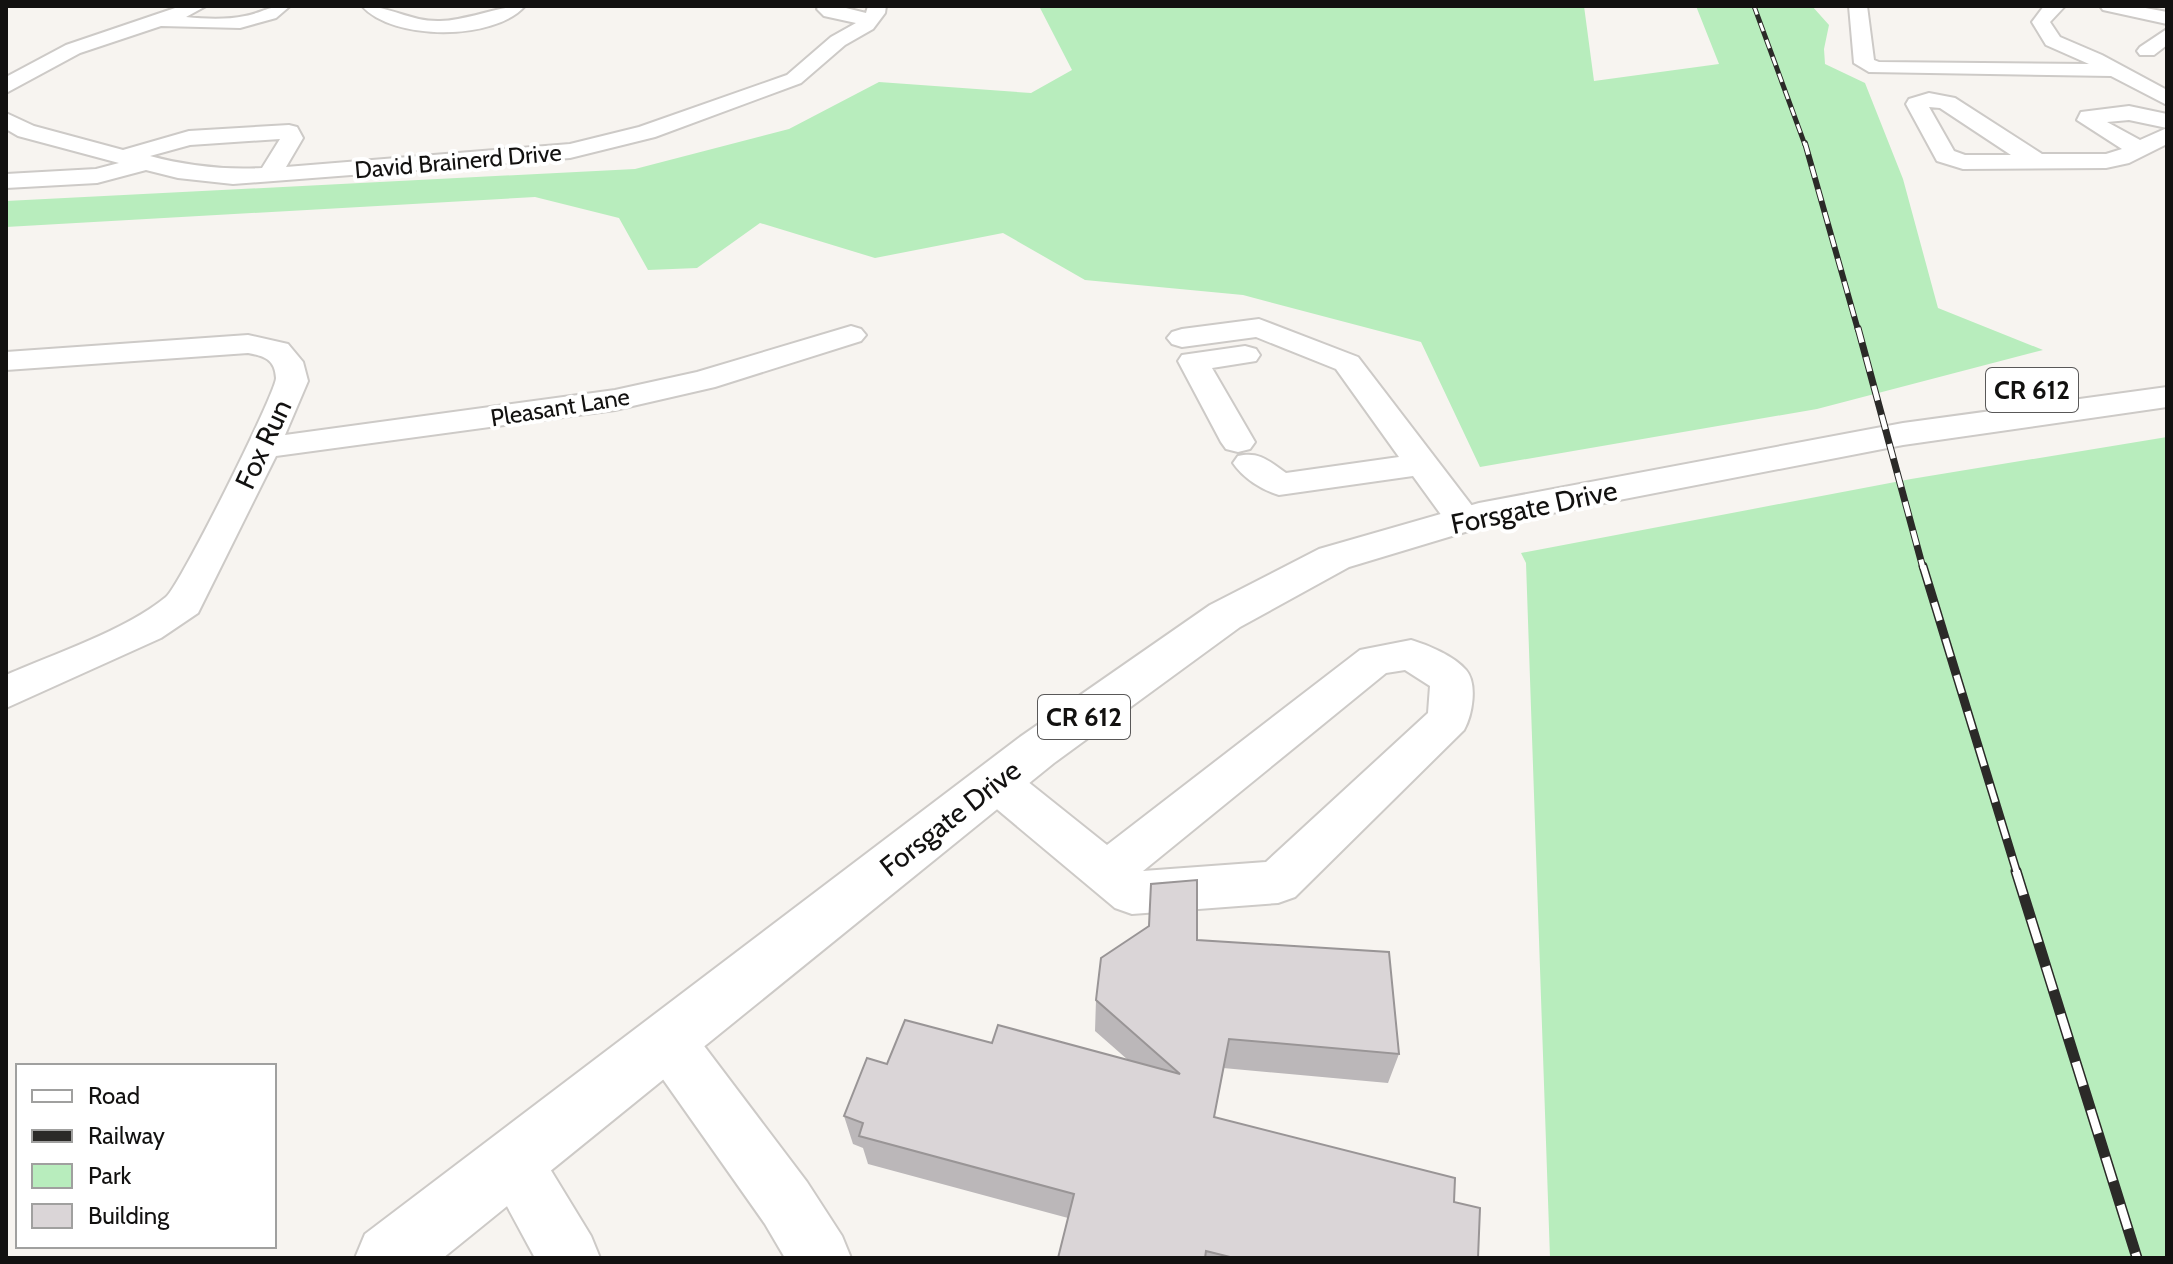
<svg xmlns="http://www.w3.org/2000/svg" width="2173" height="1264" font-family="Cabin,sans-serif">
<style>
.green{fill:#b8edbd}
.lines{fill:none;stroke-linecap:round;stroke-linejoin:round}
.minor-casing{stroke:#cdcac7;stroke-width:4}
.major-casing{stroke:#cdcac7;stroke-width:4}
.minor{fill:#fff;fill-rule:evenodd}
.major{fill:#fff;fill-rule:evenodd}
.rail-far4-casing{stroke:#2b2a28;stroke-width:5}
.rail-far3-casing{stroke:#2b2a28;stroke-width:6}
.rail-far2-casing{stroke:#2b2a28;stroke-width:7}
.rail-far1-casing{stroke:#2b2a28;stroke-width:9}
.rail-casing{stroke:#2b2a28;stroke-width:11}
.rail-far4{stroke:#fff;stroke-width:3;stroke-dasharray:9;stroke-linecap:butt}
.rail-far3{stroke:#fff;stroke-width:4;stroke-dasharray:12;stroke-linecap:butt}
.rail-far2{stroke:#fff;stroke-width:5;stroke-dasharray:15;stroke-linecap:butt}
.rail-far1{stroke:#fff;stroke-width:6;stroke-dasharray:19;stroke-linecap:butt}
.rail{stroke:#fff;stroke-width:8;stroke-dasharray:25;stroke-linecap:butt}
.wall{fill:#bbb7b9}
.building{fill:#dad5d7;stroke:#999596;stroke-width:2}
.labels{text-anchor:middle;dominant-baseline:central;stroke-width:8;stroke-linejoin:round;paint-order:stroke}
.far-street-label{font-size:24px;fill:#121110;stroke:#fff}
.shield{fill:#fff;stroke:#595858;stroke-width:2}
.shield-label{font-size:26px;font-weight:bold;fill:#121110}
.street-label{font-size:28px;fill:#121110;stroke:#fff}
</style>
<rect width="100%" height="100%" fill="#f7f4f0"/>
<path class="green" d="M1039,6H1584L1594,81L1719,64L1696,6H1812L1829,25L1824,49L1825,64L1865,83L1903,179L1938,308L2043,350L1817,409L1480,467L1421,342L1243,295L1085,280L1003,233L875,258L760,223L697,268L648,270L619,218L535,197L6,227V201L635,169L789,129L879,82L1031,93L1072,70Z
M2167,437V1258H1550L1526,563L1521,553L1911,479Z"/>
<g class="lines">
<g class="minor-casing">
<path id="minor" d="M181,6H206L186,17C205,19 226,20 245,16C265,12 267,6 290,6L276,18L240,28L161,26L80,53L6,93V77L66,45Z
M362,6C390,6 411,22 440,21C470,20 496,6 525,6C494,41 393,41 362,6Z
M819,6H838L866,13L868,6H886L885,13L873,29L845,45L801,83L655,137L570,158L233,184L178,178L146,170L97,183L6,188V174L96,169L119,163L18,136L6,129V113L34,126L123,150L189,131L289,125L297,127L303,138L286,167L570,144L639,127L787,75L831,37L856,23L824,16L817,9ZM280,139L262,168C224,170 187,166 150,156L190,145Z
M1849,6H1867L1874,60L1879,62L2089,64L2046,45L2032,22L2044,6H2065L2050,22L2060,37L2102,55L2167,90V105L2111,76L1869,72L1854,63Z
M2100,6H2135L2167,12V24L2103,10Z
M2167,29V45L2154,55H2140L2137,51L2140,47Z
M1929,93L1955,98L2042,154H2106L2122,149L2077,120L2081,112L2129,106L2167,114V128L2129,120L2107,122L2140,140L2167,128V144L2129,163L2106,168L1963,169L1937,161L1906,104L1909,99ZM1929,107L1940,108L2011,155H1965L1954,151Z
M1259,319L1358,357L1476,511L1481,519L1476,527L1463,530L1450,527L1413,476L1279,495C1262,490 1243,478 1233,463L1238,456C1259,451 1269,461 1286,473L1399,457L1336,369L1256,337L1182,347L1172,344L1167,338L1172,332L1182,329Z
M851,326L861,329L866,335L861,341L715,387L615,410L276,456L198,613L161,638L6,708V675C54,654 126,630 166,597C179,587 276,393 276,378C275,359 264,356 248,353L6,370V352L248,335L288,344L303,362L308,381L285,435L615,390L697,372Z
M1245,346L1256,349L1260,355L1256,361L1212,368L1255,442L1250,449L1238,452L1226,449L1221,442L1178,361L1182,355Z
M1411,640C1428,645 1454,656 1466,670C1478,684 1472,716 1464,730L1295,897L1278,903L1132,914L1115,908L980,795L973,782L980,769L996,764L1012,769L1107,845L1360,650ZM1405,670L1430,686L1428,713L1266,862L1143,871L1386,673Z
M667,1014L686,1022L807,1182L842,1236L851,1258H785L765,1224L648,1058L640,1040L648,1022Z
M512,1133L533,1141L591,1236L600,1258H535L483,1162L491,1141Z"/>
</g>
<g class="major-casing">
<path id="major" d="M2167,387V407L1903,445L1485,526L1349,567L1240,627L1054,763L443,1258H355L365,1234L1020,737L1210,605L1319,549L1479,503L1903,423Z"/>
</g>
<use href="#minor" class="minor"/>
<use href="#major" class="major"/>
<g class="rail-far4-casing">
<path id="rail-far4" d="M1754,6L1805,145"/>
</g>
<g class="rail-far3-casing">
<path id="rail-far3" d="M1805,143L1858,330"/>
</g>
<g class="rail-far2-casing">
<path id="rail-far2" d="M1858,328L1923,568"/>
</g>
<g class="rail-far1-casing">
<path id="rail-far1" d="M1923,566L2017,873"/>
</g>
<g class="rail-casing">
<path id="rail" d="M2016,871L2137,1258"/>
</g>
<use href="#rail-far4" class="rail-far4"/>
<use href="#rail-far3" class="rail-far3"/>
<use href="#rail-far2" class="rail-far2"/>
<use href="#rail-far1" class="rail-far1"/>
<use href="#rail" class="rail"/>
</g>
<path class="wall" d="M1151,884L1197,940L1399,1054L1388,1083L1223,1068L1214,1117L1454,1202L1478,1258H1058L1068,1218L868,1164L863,1148L853,1144L844,1116L887,1064L992,1043L1128,1060L1095,1031L1096,1000L1149,927Z"/>
<path class="building" d="M1197,880V940L1389,952L1399,1054L1229,1039L1214,1117L1455,1178L1454,1202L1480,1208L1478,1258H1234L1206,1251L1205,1258H1058L1074,1194L859,1136L863,1123L844,1116L867,1058L887,1064L905,1020L992,1043L998,1025L1180,1074L1096,1000L1101,958L1149,926L1151,884Z"/>
<g class="labels">
<g class="far-street-label">
<text transform="translate(458 161) rotate(-5)">David Brainerd Drive</text>
<text transform="translate(560 407) rotate(-9)">Pleasant Lane</text>
</g>
<g class="shield">
<rect x="1986" y="368" width="92" height="44" rx="6"/>
<rect x="1038" y="695" width="92" height="44" rx="6"/>
</g>
<g class="shield-label">
<text x="2032" y="390">CR 612</text>
<text x="1084" y="717">CR 612</text>
</g>
<g class="street-label">
<text transform="translate(263 444) rotate(-65)">Fox Run</text>
<text transform="translate(1534 507) rotate(-12)">Forsgate Drive</text>
<text transform="translate(950 818) rotate(-38)">Forsgate Drive</text>
</g>
</g>
<rect width="2173" height="1264" fill="none" stroke="#121110" stroke-width="16"/>
<rect x="16" y="1064" width="260" height="184" fill="#ffffff" stroke="#a0a09f" stroke-width="2"/>
<rect x="32" y="1090" width="40" height="12" fill="#ffffff" stroke="#a0a09f" stroke-width="2"/>
<text x="88" y="1104" font-size="24" fill="#121110">Road</text>
<rect x="32" y="1130" width="40" height="12" fill="#2b2a28" stroke="#a0a09f" stroke-width="2"/>
<text x="88" y="1144" font-size="24" fill="#121110">Railway</text>
<rect x="32" y="1164" width="40" height="24" fill="#b8edbd" stroke="#a0a09f" stroke-width="2"/>
<text x="88" y="1184" font-size="24" fill="#121110">Park</text>
<rect x="32" y="1204" width="40" height="24" fill="#dad5d7" stroke="#a0a09f" stroke-width="2"/>
<text x="88" y="1224" font-size="24" fill="#121110">Building</text>
</svg>
